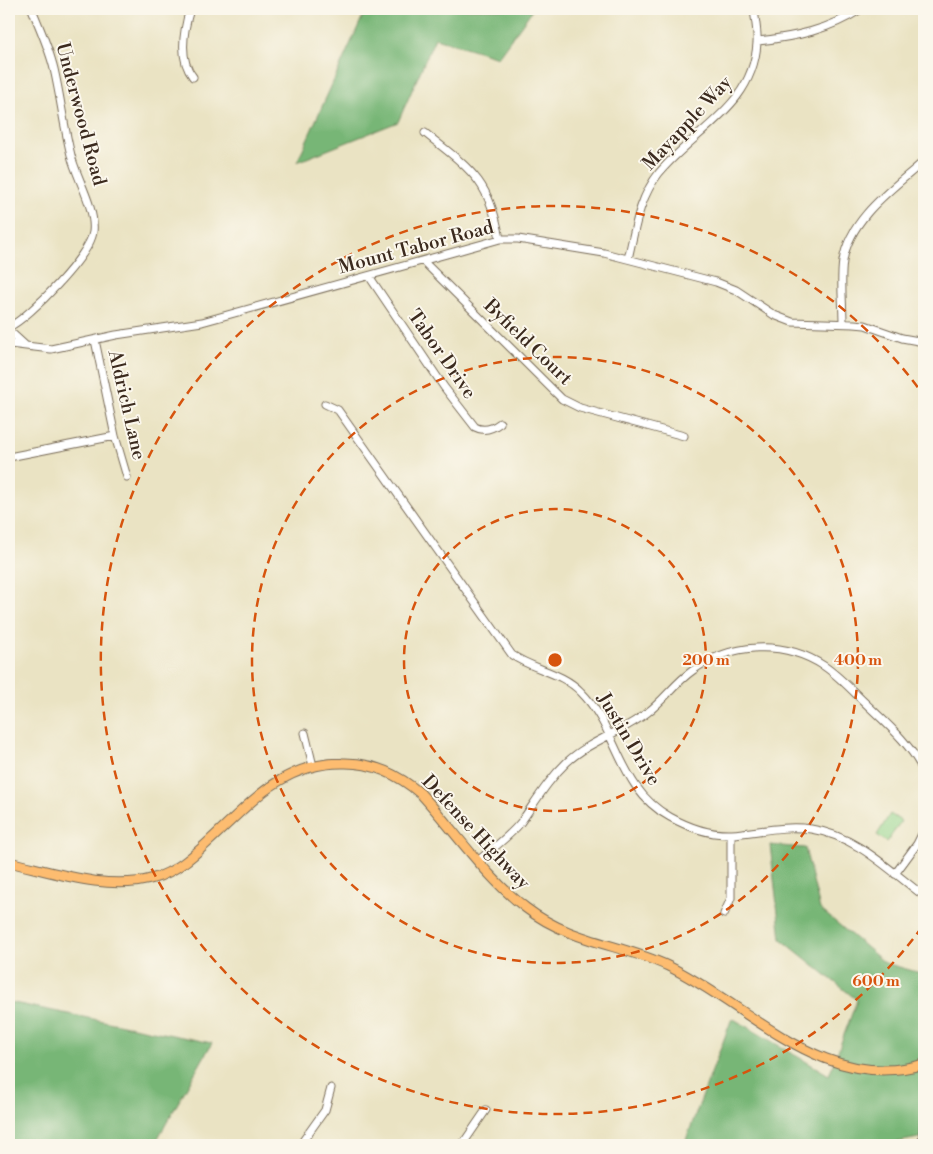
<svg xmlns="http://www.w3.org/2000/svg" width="933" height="1154" font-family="'Libre Bodoni',serif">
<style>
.green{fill:#94d48a;stroke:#687f54}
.forest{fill:#77b676;stroke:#59704a}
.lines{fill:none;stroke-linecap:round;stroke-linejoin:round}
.minor-casing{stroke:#786b58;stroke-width:9}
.major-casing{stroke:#786b58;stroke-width:11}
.minor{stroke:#fff;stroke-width:7}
.major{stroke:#fdbc6f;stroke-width:9}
.ring{fill:none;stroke:#d7540e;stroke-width:2.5;stroke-dasharray:9 6}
.labels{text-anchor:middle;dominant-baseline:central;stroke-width:4;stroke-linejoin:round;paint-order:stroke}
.street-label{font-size:19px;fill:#3b2a1e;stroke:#fbf7ec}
.centre{fill:#d7540e;stroke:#fbf7ec;stroke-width:2.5}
.ring-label{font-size:15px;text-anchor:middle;font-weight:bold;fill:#d7540e;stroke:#fbf7ec;stroke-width:4;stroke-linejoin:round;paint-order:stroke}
</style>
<rect width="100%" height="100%" fill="#fbf7ec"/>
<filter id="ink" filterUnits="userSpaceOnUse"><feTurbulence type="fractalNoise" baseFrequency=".02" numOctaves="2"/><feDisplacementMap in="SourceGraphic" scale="10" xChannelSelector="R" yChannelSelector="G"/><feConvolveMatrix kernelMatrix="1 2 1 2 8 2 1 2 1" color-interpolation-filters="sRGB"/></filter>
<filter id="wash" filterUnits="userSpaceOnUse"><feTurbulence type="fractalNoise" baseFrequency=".0096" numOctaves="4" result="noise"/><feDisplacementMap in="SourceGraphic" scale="20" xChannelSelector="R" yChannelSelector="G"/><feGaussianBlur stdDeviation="1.12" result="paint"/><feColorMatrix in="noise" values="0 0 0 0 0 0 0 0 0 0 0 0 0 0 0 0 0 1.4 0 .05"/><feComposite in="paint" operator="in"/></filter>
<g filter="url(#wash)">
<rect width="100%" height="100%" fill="#eae3c3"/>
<path class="green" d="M890,814L901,821L887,842L877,835Z"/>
<path class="forest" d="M366,9H533L498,57L435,38L398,122L297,162Z
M770,845L805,848L820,909L885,963L924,974V1137L882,1145H684L732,1018L829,1075L857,1000L781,939Z
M9,1002L212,1043L154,1145H9Z"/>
</g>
<g filter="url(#ink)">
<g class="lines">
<g class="minor-casing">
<path id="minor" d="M190,9C184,29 178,59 193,77
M758,41C795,37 829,30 861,9
M425,133C470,169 489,179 500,239
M628,259C635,229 639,198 659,173C695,129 753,107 757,43C758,32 755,20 754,9
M423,261L562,399L580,408L684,436
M369,276L444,387L475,427C484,432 492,429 500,423
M843,323C843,303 840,281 843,261C850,217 894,188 924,161
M9,327C30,317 90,255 93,232C96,210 78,180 72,159C64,129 61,99 54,69C49,48 40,29 32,9
M95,340L115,436L127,477
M10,344L26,346L14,335
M26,346L51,349L116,335L202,322L486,243L500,239H518L604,253L716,282L736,290L774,315L792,322L854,324L865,325L902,338L924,342
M325,404L338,410L512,655C534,670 562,672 581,692C619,730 618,789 670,817C688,827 711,835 732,834C758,832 785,825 811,829C857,836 889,870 924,896
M9,457L115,436
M305,733L313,766
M479,860C493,848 509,837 521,822C536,801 548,780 567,762C591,740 623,732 648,712C664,700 675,683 692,671C730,643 783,639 824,666C836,674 847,685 858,696C880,718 912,743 924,773
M895,874L917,844L924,830
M724,914L731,898V834
M300,1145L325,1110L331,1088
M462,1145L486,1110
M922,1145L924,1110"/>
</g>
<g class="major-casing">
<path id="major" d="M9,862C53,872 109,892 154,878C175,872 191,858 207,843C249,805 281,763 342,763C373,762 398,774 421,794C455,831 486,878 526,908C570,942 621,944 668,966C751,1006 824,1094 924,1064"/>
</g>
<use href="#minor" class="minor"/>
<use href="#major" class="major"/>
</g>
</g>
<g class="ring">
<circle cx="555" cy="660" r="151"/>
<circle cx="555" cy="660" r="303"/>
<path d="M922 927A454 454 0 1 1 922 393"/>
</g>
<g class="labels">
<g class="street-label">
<text transform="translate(81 114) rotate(75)">Underwood Road</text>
<text transform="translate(687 123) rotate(-47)">Mayapple Way</text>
<text transform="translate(416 247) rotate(-15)">Mount Tabor Road</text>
<text transform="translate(528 342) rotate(44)">Byfield Court</text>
<text transform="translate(442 354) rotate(55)">Tabor Drive</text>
<text transform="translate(127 405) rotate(77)">Aldrich Lane</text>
<text transform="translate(629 739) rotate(59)">Justin Drive</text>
<text transform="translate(476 832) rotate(47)">Defense Highway</text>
</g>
</g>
<circle cx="555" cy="660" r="8" class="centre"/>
<g class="ring-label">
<text x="706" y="665">200 m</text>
<text x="858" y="665">400 m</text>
<text x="876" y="986">600 m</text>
</g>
<rect width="933" height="1154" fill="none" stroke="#fbf7ec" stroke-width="30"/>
</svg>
